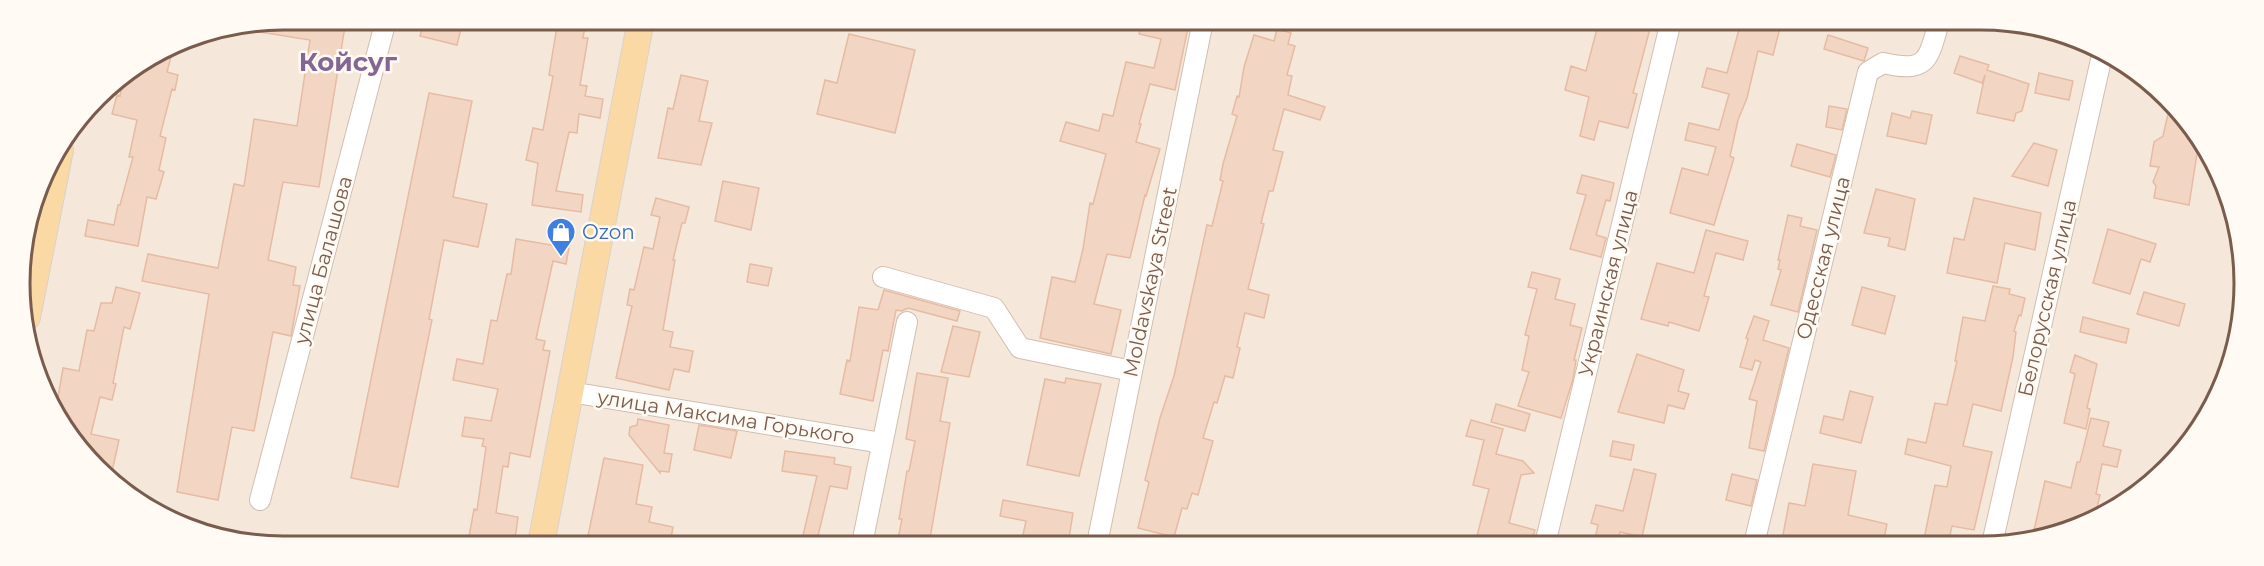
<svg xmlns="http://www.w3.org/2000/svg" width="2264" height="566" font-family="Montserrat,sans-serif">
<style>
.residential{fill:#f5e8da}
.building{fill:#f3d5c3;stroke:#e6bba3;stroke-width:1.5}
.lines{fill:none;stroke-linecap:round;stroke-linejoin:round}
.minor-casing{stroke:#d1beb0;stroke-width:22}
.major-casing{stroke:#dad1cd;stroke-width:28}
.minor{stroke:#fff;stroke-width:20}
.major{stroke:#fbd9a5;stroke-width:26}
.labels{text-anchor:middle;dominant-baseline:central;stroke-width:5;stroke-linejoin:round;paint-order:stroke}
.shop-label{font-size:20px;fill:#366cbe;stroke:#fffaf3;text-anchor:start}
.street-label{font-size:20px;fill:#7a5c4d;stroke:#fffaf3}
.district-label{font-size:26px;font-weight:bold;fill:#846695;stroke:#fffaf3}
.rim{fill:none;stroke:#7a5c4d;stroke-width:3}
</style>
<rect width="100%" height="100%" fill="#fdf6ec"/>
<path class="residential" d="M283,20L2016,22L2113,55L2190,123L2236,215L2242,318L2217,400L2167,470L2097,519L2015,544H248L152,511L74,444L33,367L20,265L47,166L109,85L182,39Z"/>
<path class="building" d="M283,20H346L319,187L283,182L268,260L296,267L293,285L300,286L291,336L273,332L254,431L232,427L218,500L177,492L209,294L142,281L148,254L218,268L234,184L244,186L254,119L297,126L310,40L242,29V28Z
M424,20H463L457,45L420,36Z
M558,20H586L583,38H588L580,85L587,86L585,96L603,99L600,118L579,114L577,133L569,132L556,191L583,195L581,212L532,205L538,163L526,160L533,128L543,130L553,76L549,75Z
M1142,21H1178L1189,23L1175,90L1150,84L1139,124H1141L1136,142L1160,149L1146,196L1145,195L1130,258L1107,254L1094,304L1121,310L1111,354L1040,338L1052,277L1075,282L1083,249L1090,203L1093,204L1106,154L1060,141L1066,122L1099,131L1103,114L1113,116L1126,62L1154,68L1161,39L1139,34Z
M1599,21H1652L1633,93L1637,94L1628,128L1599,121L1594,140L1580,136L1589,97L1565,90L1571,66L1586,71Z
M1749,21L1780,28L1773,55L1758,51L1747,98L1738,120L1730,156L1734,158L1714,225L1670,213L1682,168L1708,175L1716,147L1685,140L1689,123L1719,130L1729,94L1702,87L1707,68L1727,73L1740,26L1748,28Z
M1277,29L1291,33L1288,44L1295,46L1287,75L1292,76L1288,95L1325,107L1320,120L1284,109L1273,150L1283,152L1273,191H1269L1261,223L1264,224L1248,289L1269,295L1264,318L1245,313L1237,347L1240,348L1233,378L1225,376L1217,403L1214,402L1203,438L1213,441L1198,495L1192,493L1187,509L1182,508L1174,537L1138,528L1149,482L1145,480L1160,418L1174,376L1207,225L1212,226L1223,181L1220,180L1223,164L1237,116L1232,114L1237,96L1239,97L1244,67L1254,35L1274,41Z
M849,34L915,50L895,133L817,114L825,80L837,83Z
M1828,35L1868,48L1864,61L1824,49Z
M174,45L167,72L178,75L175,90L172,89L160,136L166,138L159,170L164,172L156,199L147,197L138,246L85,236L88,220L114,225L118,205H120L133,157H129L137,120L112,114L117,95L120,96L124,76Z
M1960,56L1989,65L1987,70L2029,84L2022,111L2016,113L2014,121L1977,113L1985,75L1982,83L1954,73Z
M2039,73L2073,81L2069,100L2035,93Z
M681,75L708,81L699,121L712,123L701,165L658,158L668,108L673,109Z
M429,93L472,101L453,197L487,204L478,247L444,240L429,319L432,320L398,487L351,478Z
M2170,105L2190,123L2199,141L2189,205L2154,198L2156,186L2153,182L2159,167L2150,166L2154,142L2163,136Z
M1829,106L1847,109L1842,130L1826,127Z
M1912,111L1932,115L1926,144L1887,136L1892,113L1910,118Z
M2034,143L2057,150L2048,186L2012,176Z
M1797,144L1836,155L1830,177L1791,166Z
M1582,175L1614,183L1610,201L1606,200L1596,235L1606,238L1601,257L1570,249L1586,195L1577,193Z
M723,181L759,188L751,230L715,221Z
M1876,189L1915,199L1905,250L1888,246L1890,238L1864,233Z
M656,198L689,207L685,223H682L673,260H675L663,330L673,332L670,347L693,351L689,372L674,369L669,390L616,378L632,306L627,305L630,289L634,290L644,247L653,249L660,217L651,215Z
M1974,198L2041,213L2035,250L2005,243L1997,283L1947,273L1954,238L1964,240Z
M1788,215L1802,218L1800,226L1817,230L1798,312L1771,305L1781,270L1778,269L1780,260H1778Z
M2108,229L2156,244L2150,262L2141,259L2130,294L2093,283Z
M1706,230L1748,241L1743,260L1716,253L1704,296L1709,297L1699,331L1669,322L1668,326L1641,319L1657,263L1694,273Z
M516,239L569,248L566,264L553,261L536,339L545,341L543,350L550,351L530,457L510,453L508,467L503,466L496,513L518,517L516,532L512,544H478L468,542L474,509L477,510L486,447L482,446L484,439L462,436L465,417L491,421L498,389L453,380L457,359L483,364L491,320L497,321L507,274H511Z
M750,264L772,268L768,286L747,282Z
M1532,272L1560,279L1555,299L1575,304L1570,325L1582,328L1574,360H1576L1573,379L1561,418L1518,406L1529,372L1522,370L1529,336L1525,335L1537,289L1528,287Z
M1993,286L2010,289L2009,294L2025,298L2021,316L2019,315L2014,331L2016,332L2013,357L2001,411L1973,404L1963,446L1992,452L1974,530L1952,526L1948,544H1923L1935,485L1947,487L1951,466L1905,454L1908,439L1926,443L1935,403L1947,405L1957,361H1955L1963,317L1985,321Z
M116,287L140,293L130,329L124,327L113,383L116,384L112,400L100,397L91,434L119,440L111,476L74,444L56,409L63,368L79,371L87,330L94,331L101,303H112Z
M1862,287L1895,296L1885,334L1852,325Z
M884,290L960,311L957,321L908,308L902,311L896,310L888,351L883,350L873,401L840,394L847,360L850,361L859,307L878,310Z
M2144,292L2185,304L2179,326L2137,314Z
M1754,316L1769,321L1763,340L1789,348L1764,451L1749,448L1757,401L1749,399L1761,362L1755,360L1752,370L1740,367L1748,339L1746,338Z
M2083,317L2129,329L2126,343L2080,332Z
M953,326L980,332L969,377L941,372Z
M1637,354L1684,370L1678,391L1689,394L1684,409L1668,405L1664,423L1618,412Z
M2075,355L2097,364L2087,408L2090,409L2086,429L2064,423L2075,374L2070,372Z
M917,373L948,378L940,421L950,423L929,544H897L902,519H899L907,471H909L915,441L906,439Z
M1066,378L1101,384L1079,476L1027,465L1045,379L1065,383Z
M1850,391L1873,397L1861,443L1820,433L1824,416L1843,420Z
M1496,404L1530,414L1525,431L1491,422Z
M2091,418L2109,422L2103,446L2121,450L2117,467L2102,464L2096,494L2100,495L2094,521L2032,539L2045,481L2071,488L2077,462H2080Z
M638,419L669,425L664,453L672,454L669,472L660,471V473L629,435L630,427L637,425Z
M1471,420L1503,429L1496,454L1523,461L1534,473L1521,475L1509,523L1535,530L1531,544H1475L1489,489L1473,485L1484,440L1466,436Z
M699,425L737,431L731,458L694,450Z
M1613,441L1634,445L1631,460L1610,456Z
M785,451L835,458L834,464L851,467L847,489L830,486L816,544H801L817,476L782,471Z
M604,458L643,465L636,504L652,507L649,522L673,527L670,544H606L587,541Z
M1813,464L1856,471L1848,515L1887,524L1883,544H1826L1783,535L1789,503L1805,506Z
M1634,469L1656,474L1642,537L1620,532L1617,544H1594L1598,525L1591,523L1596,505L1623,511Z
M1732,474L1757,480L1751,506L1726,500Z
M1003,500L1073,513L1068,544H1021L1026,521L1000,516Z"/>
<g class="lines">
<g class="minor-casing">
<path id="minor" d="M883,277L994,308L1020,348L1132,371
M570,392L882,443
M260,500L386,20
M862,544L907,322
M1097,544L1203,21
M1545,544L1671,21
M1754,544L1868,72L1883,63C1927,73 1928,61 1939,22
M1992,544L2103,51"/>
</g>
<g class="major-casing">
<path id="major" d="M27,317L60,150
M541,544L641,20"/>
</g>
<use href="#minor" class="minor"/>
<use href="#major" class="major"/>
</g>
<defs>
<g id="shop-pin" transform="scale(1.5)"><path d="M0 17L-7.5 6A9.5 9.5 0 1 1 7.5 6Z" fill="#3f7fe0" stroke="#fffaf3"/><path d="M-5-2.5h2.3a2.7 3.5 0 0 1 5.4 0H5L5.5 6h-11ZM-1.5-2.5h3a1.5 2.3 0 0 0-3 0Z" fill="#fff"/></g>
</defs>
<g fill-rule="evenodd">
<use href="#shop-pin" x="561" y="232"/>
</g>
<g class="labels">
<g class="shop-label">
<text x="582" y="232">Ozon</text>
</g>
<g class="street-label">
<text transform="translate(1823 258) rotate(-76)">Одесская улица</text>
<text transform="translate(323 260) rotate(-75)">улица Балашова</text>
<text transform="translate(1150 282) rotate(-78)">Moldavskaya Street</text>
<text transform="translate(1608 283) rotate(-76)">Украинская улица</text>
<text transform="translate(2047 298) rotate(-77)">Белорусская улица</text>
<text transform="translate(726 417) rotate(9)">улица Максима Горького</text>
</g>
<g class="district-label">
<text x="348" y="62">Койсуг</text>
</g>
</g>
<path d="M0 0H2264V566H0ZM283 30H1981A253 253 0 0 1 2234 283V283A253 253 0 0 1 1981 536H283A253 253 0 0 1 30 283V283A253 253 0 0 1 283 30Z" fill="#fffaf3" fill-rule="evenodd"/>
<path class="rim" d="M283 30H1981A253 253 0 0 1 2234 283V283A253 253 0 0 1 1981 536H283A253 253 0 0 1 30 283V283A253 253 0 0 1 283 30Z"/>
</svg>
